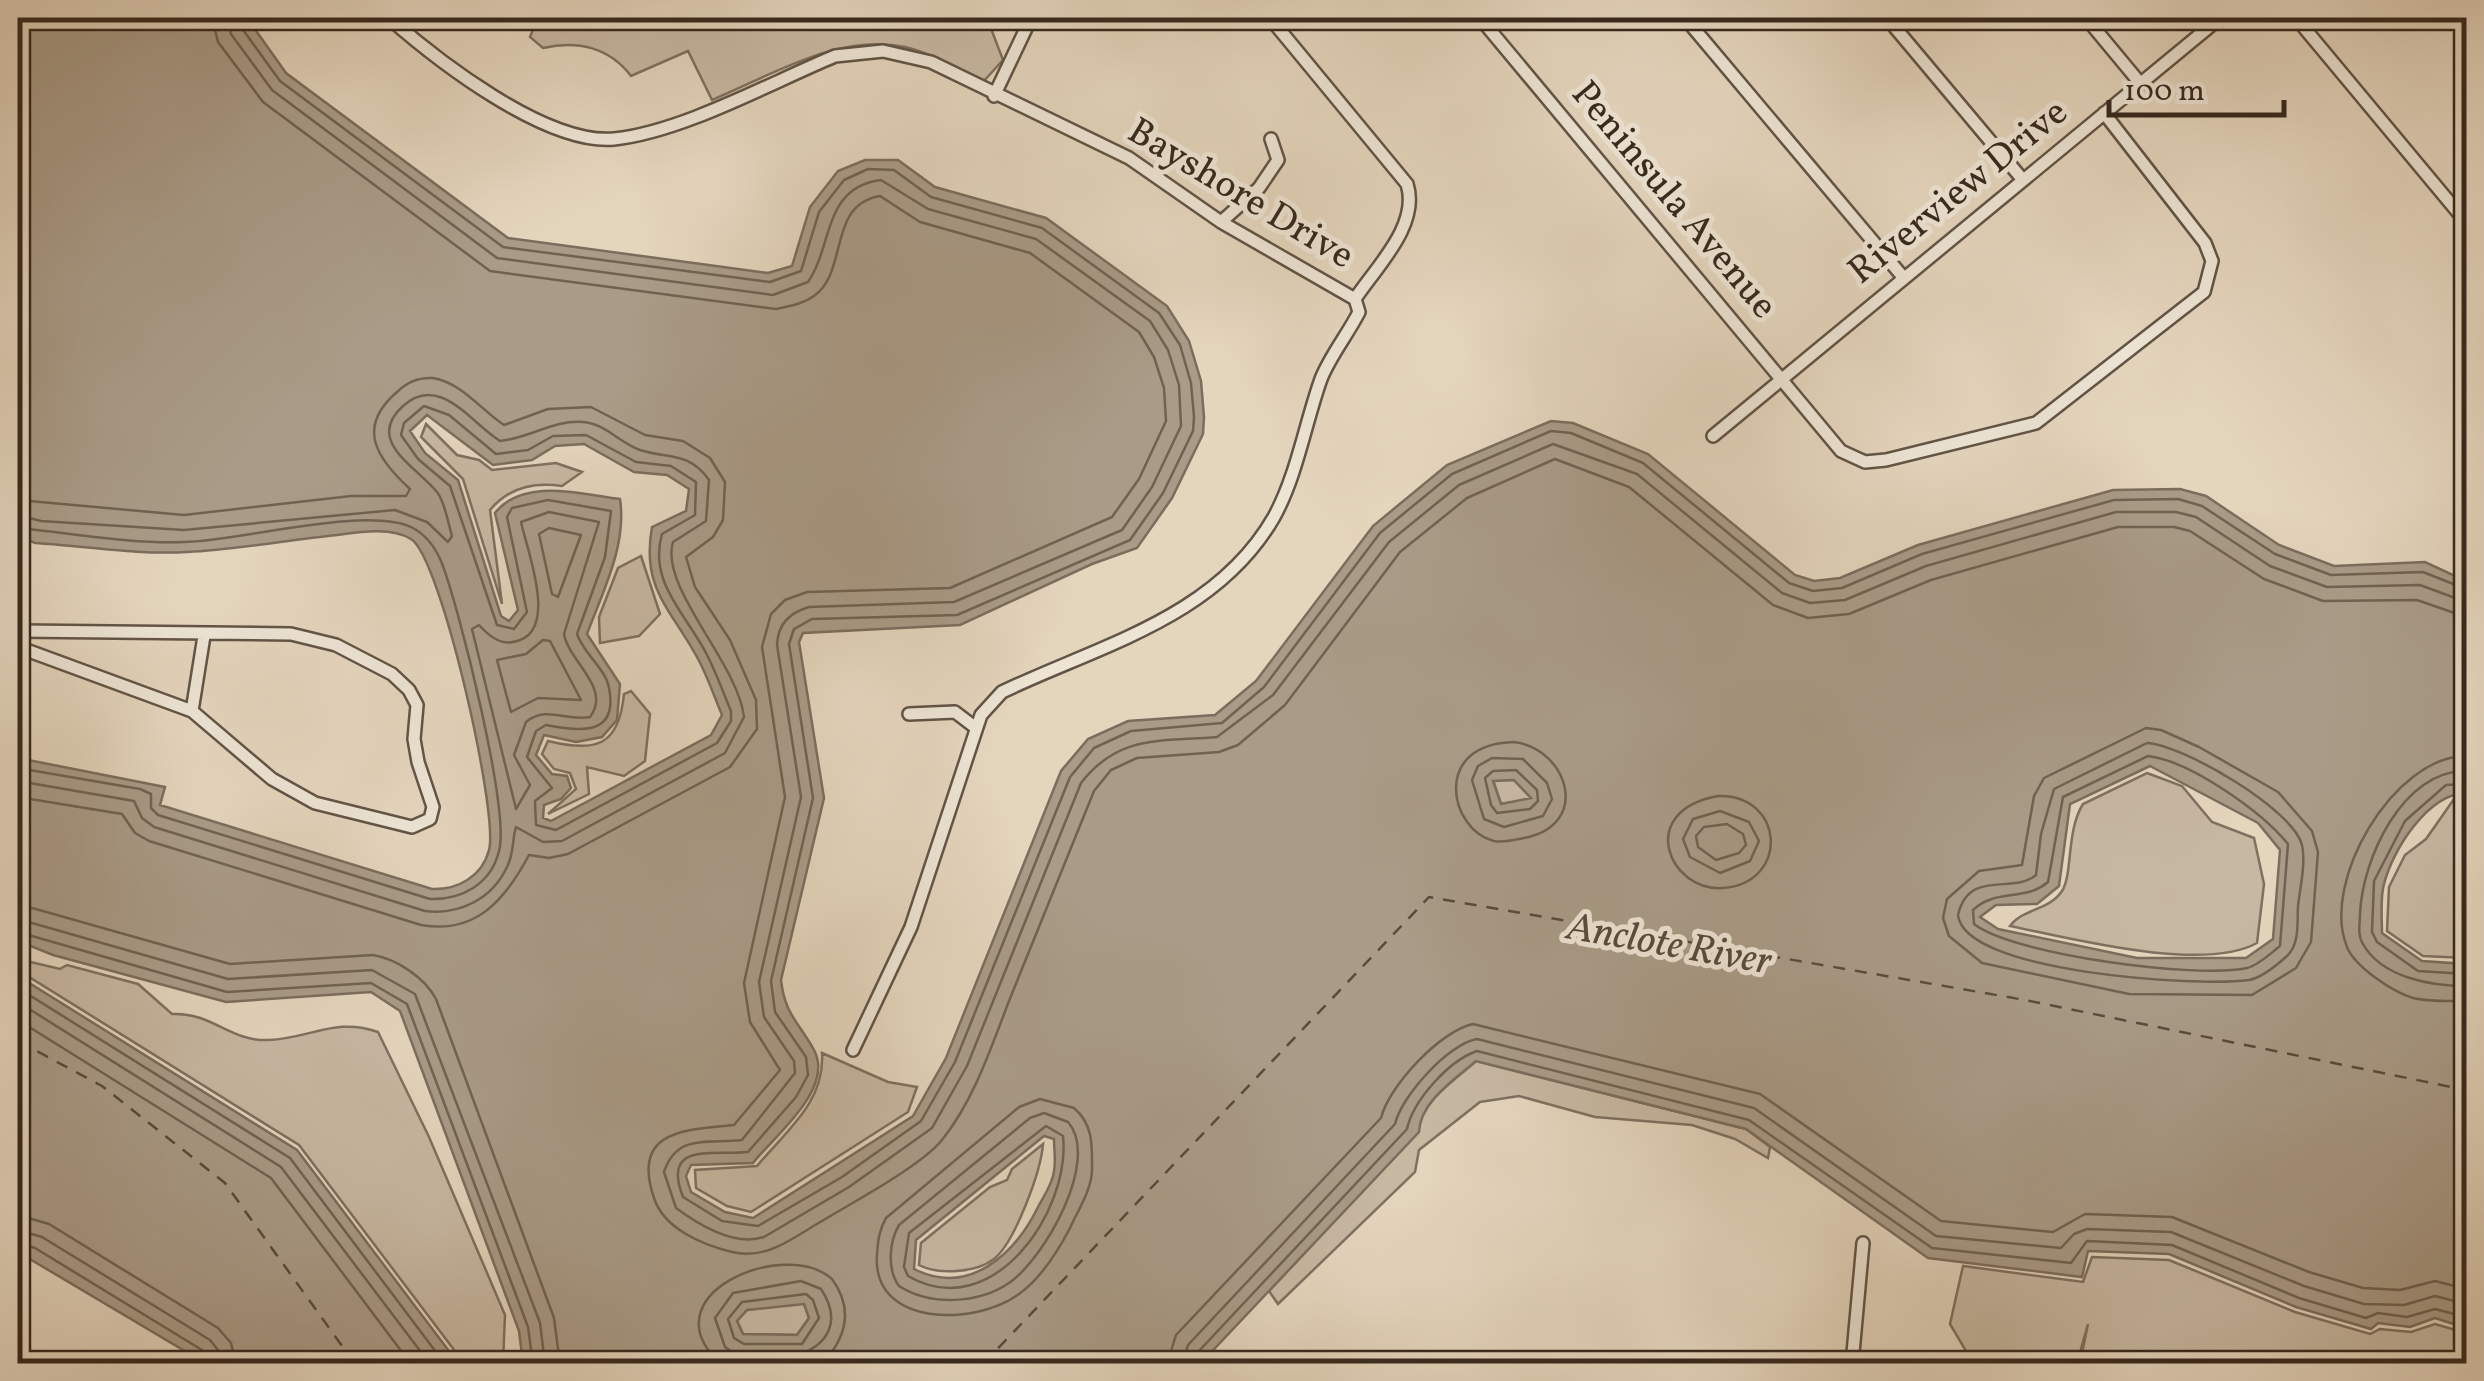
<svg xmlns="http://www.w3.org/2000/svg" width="2484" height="1381" font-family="Vollkorn,serif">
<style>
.green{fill:#c7b8a2;stroke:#7f7060;stroke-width:2.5}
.water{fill:#a99b87;stroke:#7b6d5d;stroke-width:2.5;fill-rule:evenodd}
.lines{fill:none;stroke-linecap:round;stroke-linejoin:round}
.shore{stroke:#706252;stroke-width:2.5}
.ferry{stroke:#594b3e;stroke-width:2.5;stroke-dasharray:12 10;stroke-linecap:butt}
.minor-casing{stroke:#625446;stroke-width:16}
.minor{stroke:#ede4d4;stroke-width:11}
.labels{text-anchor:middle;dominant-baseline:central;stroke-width:10;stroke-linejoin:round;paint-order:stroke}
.street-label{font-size:38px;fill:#37291e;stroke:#ede4d4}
.water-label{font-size:40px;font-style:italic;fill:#594b3e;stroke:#ede4d4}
</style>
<rect width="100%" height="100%" fill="#e4d5bd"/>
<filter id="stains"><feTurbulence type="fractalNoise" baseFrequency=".002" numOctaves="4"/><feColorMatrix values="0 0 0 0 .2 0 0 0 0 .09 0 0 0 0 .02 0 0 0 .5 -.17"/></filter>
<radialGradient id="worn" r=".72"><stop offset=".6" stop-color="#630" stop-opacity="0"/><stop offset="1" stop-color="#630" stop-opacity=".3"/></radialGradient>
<path class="green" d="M538,18H987L1003,60L982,83C958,70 932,53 905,47C838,33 772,75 712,100L688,51L631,76C609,47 577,40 543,48L530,37Z
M426,424L457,455L479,460L492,470L556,463L582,472L562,486C534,482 508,488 490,510L502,604L463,479L421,437Z
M641,556L660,614L639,636L600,643L599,617L618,568Z
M631,691L650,714L645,761L624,776L587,767L589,794L548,814L576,789L570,773L554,769L542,754L548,741C596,753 619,746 624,694Z
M2147,773L2182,786L2212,822L2254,838L2264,884L2257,943C2203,973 2069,938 2010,926C2023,908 2049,911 2062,891C2073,874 2066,831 2083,804Z
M1493,780H1514L1532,799L1501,804Z
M2454,799H2466V958L2423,956L2387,931L2389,887L2405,855L2426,839Z
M18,959L60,969L67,965L138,984L172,1014C212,1012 230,1042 269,1040C311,1038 336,1017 378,1032L429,1137L505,1315L503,1363H464L299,1145L18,970Z
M822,1053L888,1082L917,1087L908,1112L751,1212L727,1206L696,1188L695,1170L757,1166C787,1130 825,1102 822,1053Z
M1476,1061L1746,1129L1770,1147L1768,1158L1735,1139L1692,1125L1595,1117L1519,1096L1480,1102L1419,1150L1415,1172L1278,1304L1269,1291L1418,1132C1420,1102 1454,1081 1476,1061Z
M1043,1144C1041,1171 1015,1242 994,1259C976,1273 938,1275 919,1265L921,1243L990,1187L1007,1180L1012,1169Z
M2092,1257L2169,1260L2295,1312L2370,1334L2380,1329L2411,1332L2435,1324L2466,1333V1363H2080L2088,1324L2077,1363H1973L1950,1324L1963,1266L2083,1282Z
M804,1302L809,1318L797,1335L743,1334L737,1321L747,1310Z"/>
<path class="water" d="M18,18H247L286,73L508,238L768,273L792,266L810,207L838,171L865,160H898L935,187L1046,218L1167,306L1189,341L1201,381L1204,417L1203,434L1172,498L1137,548L1092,564L960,625L803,633L799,642L824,798L781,980C785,1015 798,1021 814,1050C835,1089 774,1136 753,1163L691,1165L686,1176L691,1192L725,1212L753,1218L913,1116L946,1058L1061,771L1088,739L1128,721L1215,715L1256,681L1373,526L1447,465L1551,421L1573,423L1648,454L1795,575L1814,581L1840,578L1918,545L2113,490L2180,489L2206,496L2279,545L2334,566L2425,562L2466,581V793C2428,794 2393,849 2384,884C2380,898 2382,918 2382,933L2422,961L2466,964V1328L2435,1318L2410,1327L2378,1323L2371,1329L2296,1307L2169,1254L2088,1251L2082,1277L1928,1258L1746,1129L1476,1061C1454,1080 1420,1102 1419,1132L1201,1363H523L519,1331L400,1011L371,992L226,1002L53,955L18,941V758L165,787L160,805L432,889C457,890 482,877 489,850C499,814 441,557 411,539C391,527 360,532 337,535C287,540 236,550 187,552C137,555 85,546 35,543L18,536ZM427,415L493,465L532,460L555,446L584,444L634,472L667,475L689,489L686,511L652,527C641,588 670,608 697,657C707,675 714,696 722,715L711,735L551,821L543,818L544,805L561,799L571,788L567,776L552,774L536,755L544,735L576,742L602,737L617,720L620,684L587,634C603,591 627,545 620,499C580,494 524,477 495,513L518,610L509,621L501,616L458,480L425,453L410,431ZM2150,766L2258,823L2280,850L2273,939L2246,958H2137L1998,929L1980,917L1996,905L2037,904L2059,886L2070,804ZM1514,780L1531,798L1501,804L1493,781ZM1044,1136L1054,1139C1054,1150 1056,1161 1054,1171C1053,1183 1044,1196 1038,1207C1015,1254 969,1297 914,1269L916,1240ZM804,1304L809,1318L797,1335L743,1334L737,1321L747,1310Z
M18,976L297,1150L458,1363H205L18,1252Z"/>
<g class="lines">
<path class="shore" d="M212,18L218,42L263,102L490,271L776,309C789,306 803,304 814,296C849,271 827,205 880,196L920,222L1030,253L1139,332L1154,357L1164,388L1166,421L1139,479L1112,517L950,588L807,592L785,600L771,614L762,647L785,797L744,983L750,1022L780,1070L734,1125C689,1130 630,1128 654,1198C664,1229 703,1245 732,1252C768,1260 792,1238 822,1221C853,1202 921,1166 942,1140C975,1099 992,1044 1011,996C1039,928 1066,859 1094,791L1111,770L1137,758L1219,752L1238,745L1285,705L1400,552L1467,498L1555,459L1629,487L1773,605L1808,618L1849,614L1931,580L2118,527H2174L2190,531L2264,579L2323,601L2417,600L2466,617
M227,18L231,34L272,90L497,258L773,295L808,282C833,246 823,187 881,180L928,209L1036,239L1150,321L1168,350L1179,385L1181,426L1152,487L1122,530L954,602L809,607C789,613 778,624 777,645L801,797L759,982L764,1017L794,1061L795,1073L742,1140C708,1144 677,1133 664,1172L676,1208C699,1225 734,1247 764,1237L849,1187L932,1128L967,1066L1081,783C1119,734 1160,742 1217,737L1273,695L1389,542L1459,485L1553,444L1637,474L1782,593L1810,603L1845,600L1926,566L2116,512H2176L2196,517L2270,566L2327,587L2420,585L2466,602
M239,18L241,27L280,81L503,247L770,282L801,271L819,212L844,180L868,169L894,170L931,197L1042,228L1159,313L1180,345L1191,383L1194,417L1193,431L1163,493L1130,540L957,615L812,619L794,629L789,644L813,798L771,981L775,1012L806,1057L808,1075L796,1097L748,1152C713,1156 661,1141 683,1197L722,1221L758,1226L842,1177L921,1121L955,1062L1070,777L1094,748L1131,731L1222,723L1264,687L1380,533L1452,474L1551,431L1571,433L1643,463L1789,583L1813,591L1842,588L1922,554L2114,500L2178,499L2202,506L2275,554L2331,575L2423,572L2466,589
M424,406L449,415L496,454L528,450L553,436L586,435L636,462L671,466L696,482L695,515L662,534C648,582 686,614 706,653C716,672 723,692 731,711V721L717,743L556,830L536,825L535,801L552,788L527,757L536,731L546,725C576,731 619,738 609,688C606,669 583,653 577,634L605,557L611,511L548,500L512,508L507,517L527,612L514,629L497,625L450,486L418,459L401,435L404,423Z
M18,500L184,515L351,496H406L410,489C376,458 356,427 397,392C407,382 418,377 433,378C462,383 481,410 504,425L548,409L591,407L645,435L683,441L710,458L725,482L723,520L713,537L686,557L695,587L730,640L756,700L757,729L730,767L568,854L549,858L529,855C506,898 477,935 421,925L149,841L135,833L122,814L18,797
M549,512L599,522L564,634C569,662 612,688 590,717C566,722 547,705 526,722L514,755L530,785L516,809L472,629L479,625C487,634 499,645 513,642C561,635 527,551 521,522Z
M18,515L41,521L184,530L395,510L427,522L448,542L452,536C448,523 445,502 437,492C417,467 364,441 403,406C439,373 470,422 500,441C530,438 552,420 583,422C604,423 620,443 640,450C667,459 689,451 709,480L706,521L673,542C659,587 738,663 744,717L725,753L562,841L543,842L516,827C512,840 514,854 507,867C492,899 460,915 425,911L154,827L142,818L134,801L18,781
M18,528C72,533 129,544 184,542C240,541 364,506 411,527C425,534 435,547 441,561C459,606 510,811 499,851C491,884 462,900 430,899L158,815L151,808V794L140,789L18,768
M549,528L581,535L558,597L552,594L539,534Z
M543,640L550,641L581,700L538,698L511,712L497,660L526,654Z
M2146,728L2161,730L2199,747L2278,792L2312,831L2318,852L2311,942L2296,968L2252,995L2129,994L1982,963L1949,936L1943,918L1947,899L1979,871L2022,865L2034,796L2044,778Z
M1514,742C1568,749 1592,825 1524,838C1514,840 1504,843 1494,841C1450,831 1430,744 1514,742Z
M2147,743C2183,745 2293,809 2302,845C2306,863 2300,888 2298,906C2297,922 2300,944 2287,956C2277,965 2261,978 2249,980C2199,987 1964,973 1958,915C1969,868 2013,895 2036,875L2041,834L2054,789Z
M2148,756C2190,761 2261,811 2288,844L2280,946C2271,953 2259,965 2247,968C2197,979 2014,955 1974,924L1973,910C1996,888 2025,902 2048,882L2063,797Z
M2466,756C2394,756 2320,882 2347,947C2355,967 2393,992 2413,998C2429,1002 2450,1001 2466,1001
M1492,758L1523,759L1547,783L1552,799L1543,816L1504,827L1484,819L1472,780L1478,766Z
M1516,770L1537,790L1538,801L1530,809L1497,813L1491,805L1485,778L1493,771Z
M2466,771C2403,770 2362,859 2360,914C2360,924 2357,935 2363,944C2382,978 2432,986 2466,986
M2466,784L2446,785L2405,821L2374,881L2372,932L2377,942L2418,971L2466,974
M1718,796C1785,794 1790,883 1723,888C1669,892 1635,811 1718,796Z
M1720,811L1749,822L1759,841L1750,861L1720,873L1690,857L1683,839L1693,819Z
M1727,824L1743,834L1746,845L1739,853L1716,860L1698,847L1696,836L1704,827Z
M18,904L230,964L373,955C397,959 425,978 436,999L554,1318L560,1364
M18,919L228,979L372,970L415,994L540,1323L545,1364
M18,932L227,992L371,983L407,1004L528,1327L533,1364
M18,988L290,1158L445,1364
M18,1002L281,1167L430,1364
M18,1020L271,1178L411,1364
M1040,1099L1074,1108C1094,1125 1092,1147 1092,1171C1091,1191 1078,1210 1070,1228C1058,1251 1040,1279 1019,1294C976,1326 871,1328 877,1254C878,1241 879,1230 886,1218L1019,1107Z
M1044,1113L1068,1122C1101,1160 1044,1259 1009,1283C978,1304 930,1306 899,1286C887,1270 889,1242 899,1225L1030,1118Z
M1046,1126L1063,1136C1071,1212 992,1325 908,1276L904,1267L909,1233Z
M18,1215L49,1224L218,1328L231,1343L236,1364
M18,1230L42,1237L210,1340L218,1350L221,1364
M18,1243L35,1248L202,1350L208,1364
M801,1281L821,1289C864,1354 759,1377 725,1347L715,1318L733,1293Z
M806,1294L813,1300L819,1318L802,1344H744L734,1338L728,1319L742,1302Z
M721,1364C645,1295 785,1237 832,1279C854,1309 846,1338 822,1364
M1167,1364L1176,1335L1381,1118C1389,1086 1440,1031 1473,1024L1760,1094L1941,1221L2053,1232L2085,1214L2172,1217L2309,1272L2363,1288L2400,1290L2435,1281L2466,1289
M1182,1364L1188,1345L1395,1124C1401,1097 1448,1044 1477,1039L1754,1108L1936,1236L2061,1248L2074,1234L2087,1229L2171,1232L2304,1286L2364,1304L2404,1305L2435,1296L2466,1304
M1194,1364L1198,1352L1407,1129C1413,1101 1448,1061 1477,1051L1749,1120L1932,1248L2071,1263L2087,1241L2172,1245L2299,1298L2366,1318L2378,1313L2407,1317L2435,1309L2466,1317"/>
<path class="ferry" d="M18,1041L102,1086L225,1183L355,1364
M983,1364L1429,897L2025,1000L2466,1090"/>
<g class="minor-casing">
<path id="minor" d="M389,18C438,61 546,145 614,139C682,132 770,83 835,56L883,51L931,62L1129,158L1221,222L1355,299
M1270,18L1407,184C1420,225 1377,266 1355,299
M1480,18L1841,451L1865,462L1886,460L2036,423L2204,292L2212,261L2205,243L2104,113
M1685,18L1903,277
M1887,18L2023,180
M2086,18L2140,83
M2296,18L2466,222
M994,96L1031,18
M1221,222L1259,188L1278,160L1271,139
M1713,436L2220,18
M18,631L291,634L336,645L392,674L409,690L417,705L414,739L418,762L433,807L430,819L412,827L315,803L272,779L192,711L18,647
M192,711L204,636
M909,714L955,712L976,728
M853,1050L911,927L981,715L1002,692C1100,645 1216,618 1274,517C1297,475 1305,424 1321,379C1330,356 1348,334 1359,312L1355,299
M1852,1364L1863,1243"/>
</g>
<use href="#minor" class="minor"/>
</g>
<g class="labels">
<g class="street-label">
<text transform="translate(1959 193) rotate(-39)">Riverview Drive</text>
<text transform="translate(1240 195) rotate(31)">Bayshore Drive</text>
<text transform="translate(1673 201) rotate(50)">Peninsula Avenue</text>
</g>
<g class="water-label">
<text transform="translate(1669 946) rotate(10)">Anclote River</text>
</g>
</g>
<rect width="2484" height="1381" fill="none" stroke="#e4d5bd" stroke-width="60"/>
<rect x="20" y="20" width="2444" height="1341" fill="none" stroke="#37291e" stroke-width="5"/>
<rect x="30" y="30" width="2424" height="1321" fill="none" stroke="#37291e" stroke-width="2.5"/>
<path d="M2109 100v15h175v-15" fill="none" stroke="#37291e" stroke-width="5"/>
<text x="2124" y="100" font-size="30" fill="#37291e" stroke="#ede4d4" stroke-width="8" paint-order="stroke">100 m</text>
<rect width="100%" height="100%" filter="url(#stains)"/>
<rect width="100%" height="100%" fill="url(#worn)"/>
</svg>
